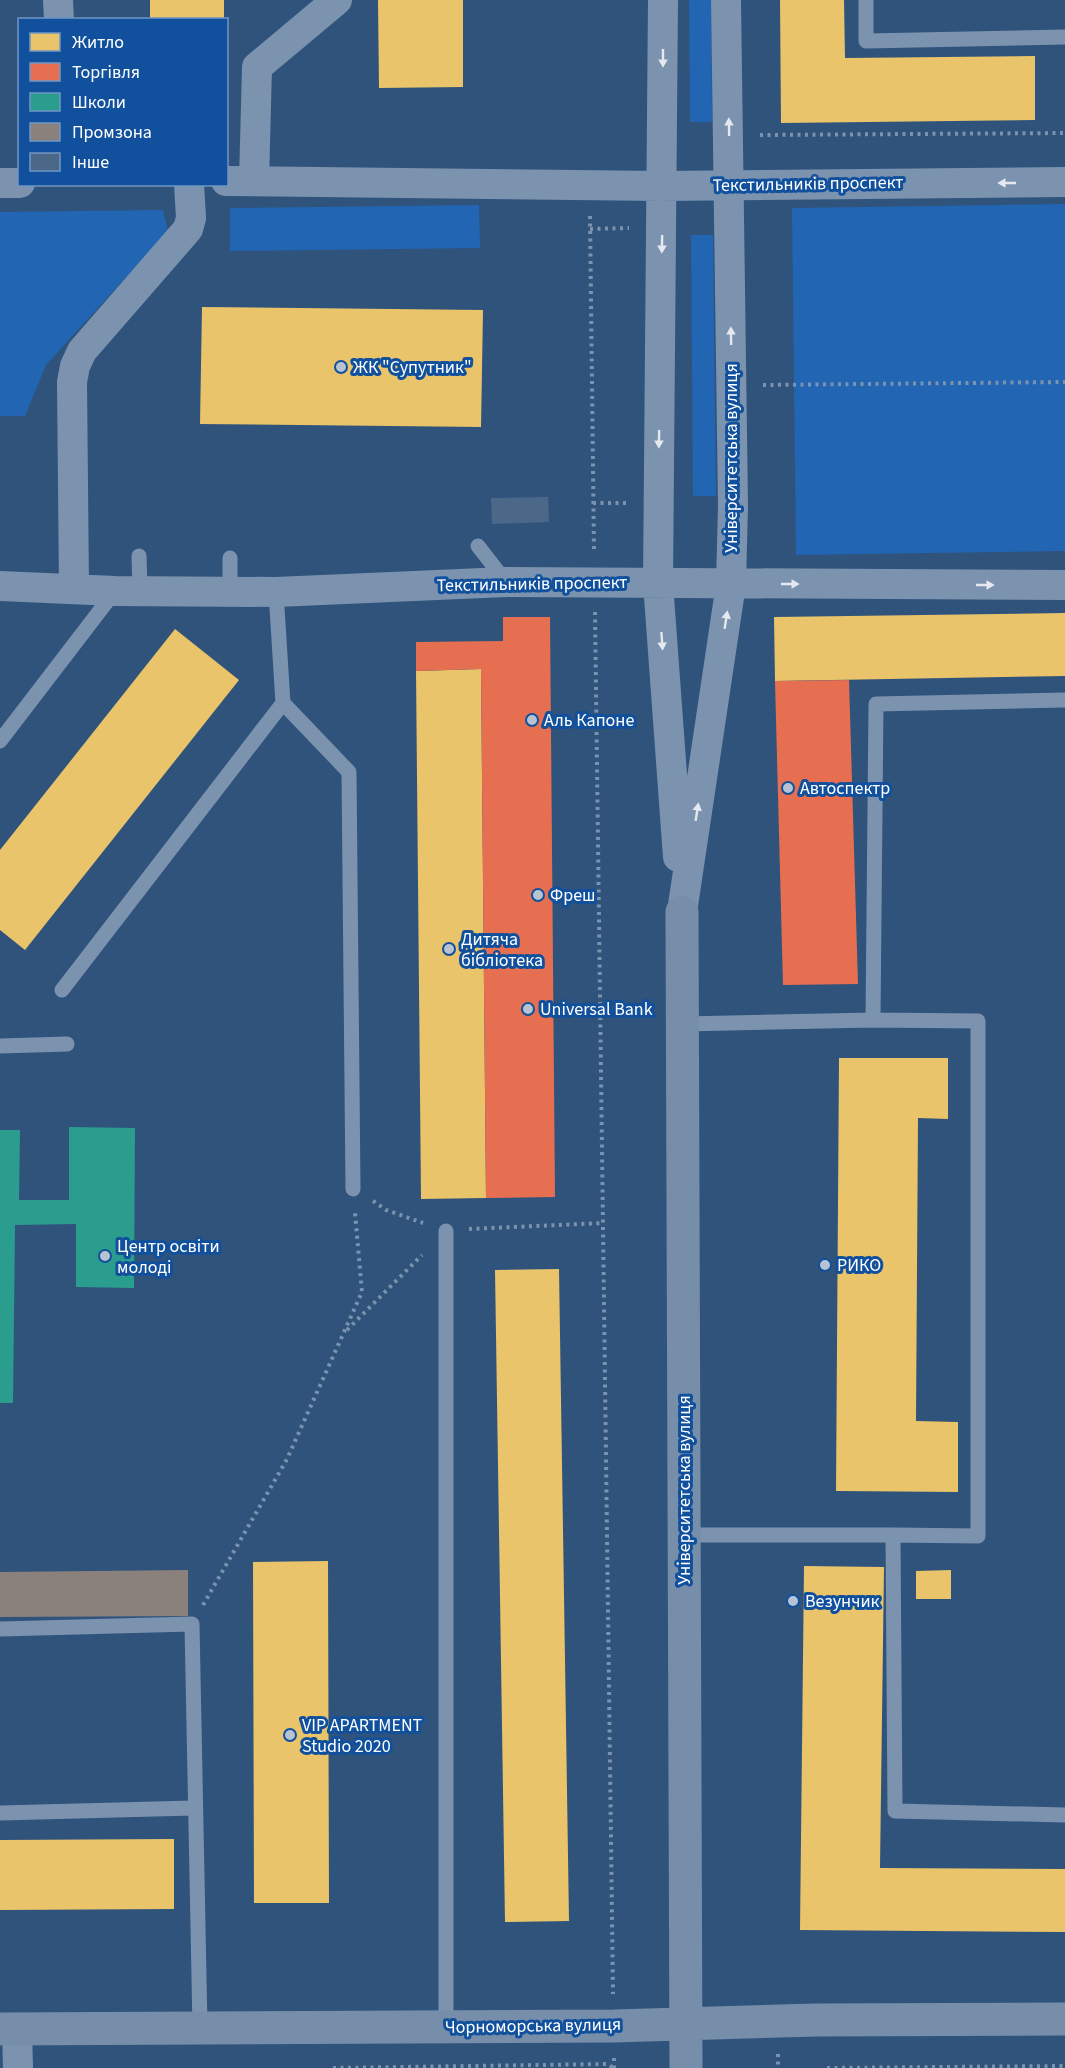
<svg xmlns="http://www.w3.org/2000/svg" width="1065" height="2068" font-family="'Source Sans 3',sans-serif">
<style>
.green{fill:#2265b2}
.homes{fill:#e9c46a}
.shops{fill:#e76f51}
.schools{fill:#2a9d8f}
.industry{fill:#8a817c}
.building{fill:#4c6889}
.lines{fill:none;stroke-linecap:round;stroke-linejoin:round}
.path{stroke:#7b93ae;stroke-width:4;stroke-dasharray:3 4.5;stroke-linecap:butt}
.lane{stroke:#7b93ae;stroke-width:15}
.street{stroke:#7b93ae;stroke-width:30}
.secondary{stroke:#768eaa;stroke-width:33}
.oneway{fill:#e5e9ef}
.poi-dot{fill:#b7c3d1;stroke:#11509c;stroke-width:2}
.labels{text-anchor:middle;dominant-baseline:central;stroke-width:6;stroke-linejoin:round;paint-order:stroke}
.street-label{font-size:18px;fill:#fff;stroke:#11509c}
.poi-label{font-size:18px;fill:#fff;stroke:#11509c;text-anchor:start}
</style>
<rect width="100%" height="100%" fill="#30537c"/>
<path class="green" d="M689,0H711L712,122H690Z
M1065,204V551L796,555L792,208Z
M479,205L480,248L230,251V208Z
M163,210L168,231L46,365L25,416H0V212Z
M691,235H713L716,496H693Z"/>
<path class="homes" d="M150,0H224V20H150Z
M378,0H463V87L379,88Z
M780,0H844L845,58L1035,56V120L781,123Z
M202,307L483,310L481,427L200,424Z
M1065,613V676L775,681L774,617Z
M175,629L239,680L25,950L0,930V850Z
M481,669L486,1198L421,1199L416,671Z
M839,1058H948V1119L918,1118L916,1421L958,1422V1492L836,1491Z
M559,1269L569,1921L505,1922L495,1270Z
M328,1561L329,1903H254L253,1562Z
M804,1566L884,1567L880,1868L1065,1869V1932L800,1930Z
M951,1570V1599H916V1571Z
M174,1839V1909L0,1910V1840Z"/>
<path class="shops" d="M503,617H550L555,1197L486,1198L481,669L416,671V642L503,641Z
M849,680L858,984L783,985L775,681Z"/>
<path class="schools" d="M69,1127L135,1128L134,1288L76,1287V1224L15,1225L13,1403H0V1130H20L19,1200H69Z"/>
<path class="industry" d="M188,1570V1616L0,1617V1572Z"/>
<path class="building" d="M548,497L549,522L492,524L491,498Z"/>
<g class="lines">
<path class="path" d="M760,135L1065,133
M590,216L594,551
M590,229L629,228
M763,385L1065,382
M593,503H629
M595,612L613,1994
M373,1201L386,1210L423,1223
M469,1229L603,1223
M347,1330L422,1255
M203,1605L287,1459L362,1292L355,1213
M778,2054V2068
M614,2058V2068
M333,2068L608,2064L613,2068
M827,2068L1065,2066"/>
<path class="lane" d="M866,0V41L1065,37
M478,546L506,582
M139,556L140,591
M230,591V558
M1065,700L876,704L873,1020L978,1021V1536L893,1535L895,1811L1065,1815
M283,703L349,772L353,1189
M0,741L115,591
M62,990L283,703L276,592
M683,1024L873,1020
M0,1046L67,1044
M446,1231V2027
M684,1535H893
M0,1629L192,1624L200,2028
M0,1813L194,1808"/>
<path class="street" d="M58,0L59,20
M663,0L658,583L678,857
M226,181L661,186L1065,182
M254,181L257,67L337,0
M0,183H20
M0,586L115,591L276,592L506,582L1065,585
M74,589L72,382L75,366L82,351L188,229L191,218L189,184
M682,912L731,584L733,506L726,0
M17,2029L18,2068"/>
<path class="secondary" d="M682,912L686,2068
M0,2029L614,2026L816,2020L1065,2019"/>
</g>
<defs><path id="oneway-solid" d="M-6-.8H1V-3.2L6.5 0L1 3.2V.8H-6Z" transform="scale(1.5)"/></defs>
<g class="oneway">
<use href="#oneway-solid" transform="translate(663 58) rotate(90)"/>
<use href="#oneway-solid" transform="translate(729 127) rotate(-91)"/>
<use href="#oneway-solid" transform="translate(1007 183) rotate(180)"/>
<use href="#oneway-solid" transform="translate(662 244) rotate(91)"/>
<use href="#oneway-solid" transform="translate(731 336) rotate(-91)"/>
<use href="#oneway-solid" transform="translate(659 439) rotate(91)"/>
<use href="#oneway-solid" transform="translate(790 584)"/>
<use href="#oneway-solid" transform="translate(985 585)"/>
<use href="#oneway-solid" transform="translate(726 620) rotate(-81)"/>
<use href="#oneway-solid" transform="translate(662 641) rotate(86)"/>
<use href="#oneway-solid" transform="translate(697 812) rotate(-81)"/>
</g>
<g class="poi-dot">
<circle cx="341" cy="367" r="6"/>
<circle cx="532" cy="720" r="6"/>
<circle cx="788" cy="788" r="6"/>
<circle cx="538" cy="895" r="6"/>
<circle cx="449" cy="949" r="6"/>
<circle cx="528" cy="1009" r="6"/>
<circle cx="105" cy="1256" r="6"/>
<circle cx="825" cy="1265" r="6"/>
<circle cx="793" cy="1601" r="6"/>
<circle cx="290" cy="1735" r="6"/>
</g>
<g class="labels">
<g class="street-label">
<text transform="translate(808 184) rotate(-1)">Текстильників проспект</text>
<text transform="translate(731 458) rotate(-90)">Університетська вулиця</text>
<text transform="translate(532 584) rotate(-1)">Текстильників проспект</text>
<text transform="translate(684 1490) rotate(-90)">Університетська вулиця</text>
<text transform="translate(533 2026) rotate(-1)">Чорноморська вулиця</text>
</g>
<g class="poi-label">
<text x="353" y="367">ЖК "Супутник"</text>
<text x="544" y="720">Аль Капоне</text>
<text x="800" y="788">Автоспектр</text>
<text x="550" y="895">Фреш</text>
<text x="461" y="939">Дитяча<tspan x="461" dy="21">бібліотека</tspan></text>
<text x="540" y="1009">Universal Bank</text>
<text x="117" y="1246">Центр освіти<tspan x="117" dy="21">молоді</tspan></text>
<text x="837" y="1265">РИКО</text>
<text x="805" y="1601">Везунчик</text>
<text x="302" y="1725">VIP APARTMENT<tspan x="302" dy="21">Studio 2020</tspan></text>
</g>
</g>
<rect x="18" y="18" width="210" height="168" fill="#11509c" stroke="#7096c4" stroke-width="1.5"/>
<rect x="30" y="33" width="30" height="18" fill="#e9c46a" stroke="#7096c4" stroke-width="1.5"/>
<text x="72" y="48" font-size="18" fill="#ffffff">Житло</text>
<rect x="30" y="63" width="30" height="18" fill="#e76f51" stroke="#7096c4" stroke-width="1.5"/>
<text x="72" y="78" font-size="18" fill="#ffffff">Торгівля</text>
<rect x="30" y="93" width="30" height="18" fill="#2a9d8f" stroke="#7096c4" stroke-width="1.5"/>
<text x="72" y="108" font-size="18" fill="#ffffff">Школи</text>
<rect x="30" y="123" width="30" height="18" fill="#8a817c" stroke="#7096c4" stroke-width="1.5"/>
<text x="72" y="138" font-size="18" fill="#ffffff">Промзона</text>
<rect x="30" y="153" width="30" height="18" fill="#4c6889" stroke="#7096c4" stroke-width="1.5"/>
<text x="72" y="168" font-size="18" fill="#ffffff">Інше</text>
</svg>
